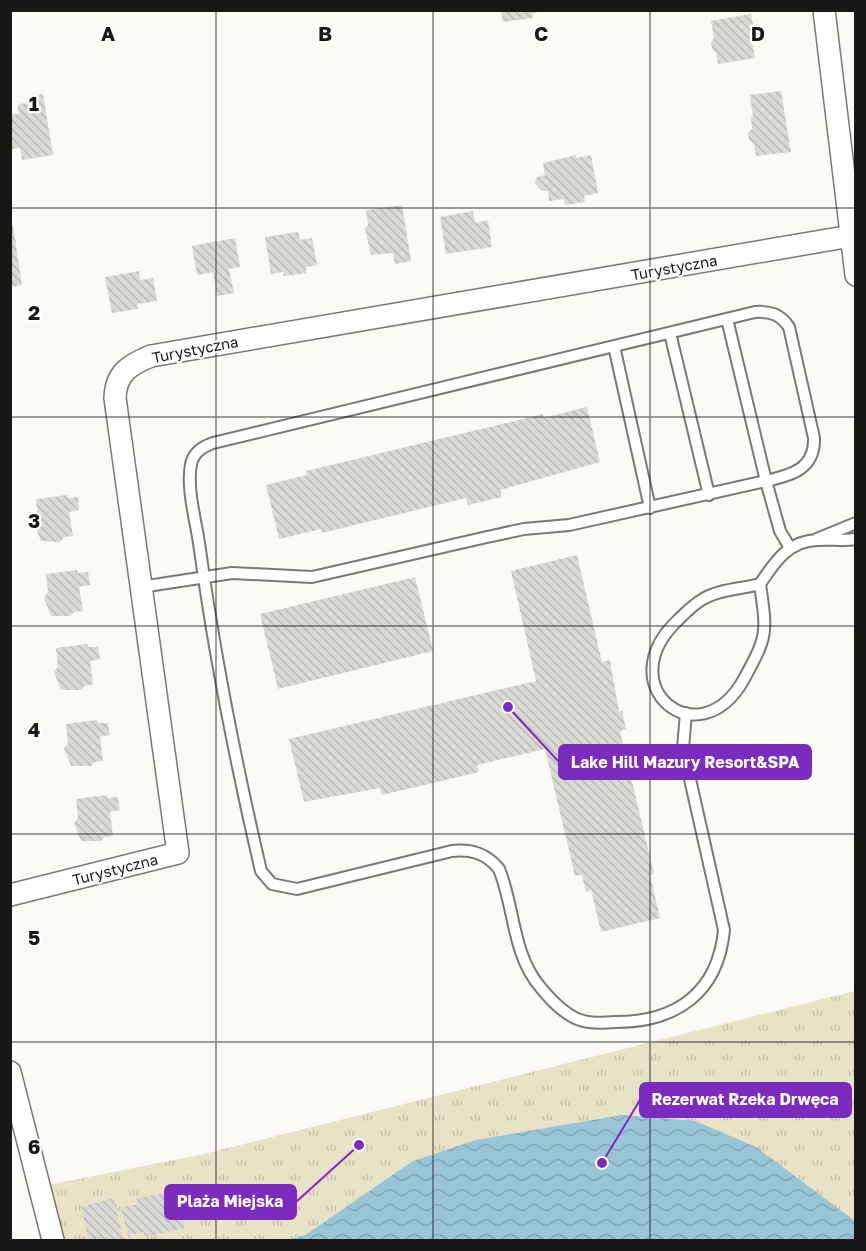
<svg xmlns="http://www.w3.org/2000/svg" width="866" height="1251" font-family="'Golos Text',sans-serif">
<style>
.park{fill:url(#park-tufts)}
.water{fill:url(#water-waves)}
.building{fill:url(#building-back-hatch)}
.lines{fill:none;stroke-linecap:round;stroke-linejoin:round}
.service-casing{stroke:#797975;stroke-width:14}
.minor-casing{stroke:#797975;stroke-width:24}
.service{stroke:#fff;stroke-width:10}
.minor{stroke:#fff;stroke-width:21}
.grid{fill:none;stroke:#181816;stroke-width:1.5;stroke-opacity:0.55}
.labels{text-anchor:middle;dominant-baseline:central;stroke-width:4.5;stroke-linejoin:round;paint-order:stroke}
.street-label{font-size:15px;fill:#181816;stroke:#fff}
.grid-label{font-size:20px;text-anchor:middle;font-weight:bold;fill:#181816;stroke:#fff;stroke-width:4.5;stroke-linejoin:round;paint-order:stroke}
.leader{fill:none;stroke:#7b2cbf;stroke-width:2}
.callout-dot{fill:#7b2cbf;stroke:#fff;stroke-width:2}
.callout{fill:#7b2cbf;stroke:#7b2cbf;stroke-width:2}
.callout-label{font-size:16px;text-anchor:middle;font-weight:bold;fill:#fff}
</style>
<defs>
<pattern id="park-tufts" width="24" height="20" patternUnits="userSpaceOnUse" patternTransform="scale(1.5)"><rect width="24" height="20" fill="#e8e2c6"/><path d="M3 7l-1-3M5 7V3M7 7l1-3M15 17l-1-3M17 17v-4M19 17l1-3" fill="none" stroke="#c6c1a9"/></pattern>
<pattern id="water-waves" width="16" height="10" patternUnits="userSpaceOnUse" patternTransform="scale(1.5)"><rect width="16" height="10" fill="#99c5d6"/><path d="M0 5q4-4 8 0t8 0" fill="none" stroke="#83a8b7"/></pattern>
<pattern id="building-back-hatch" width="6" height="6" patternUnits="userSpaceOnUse" patternTransform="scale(1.5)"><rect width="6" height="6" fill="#dadad5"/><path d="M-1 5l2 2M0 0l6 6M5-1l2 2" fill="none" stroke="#babab6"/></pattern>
</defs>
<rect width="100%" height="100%" fill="#fbfaf6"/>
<path class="park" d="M855,991V1240L342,1209L305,1235L286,1240H42L27,1189L204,1154Z"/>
<path class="water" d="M622,1115L695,1121L756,1147L855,1221V1240H286L305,1235L413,1161L476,1140Z"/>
<path class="building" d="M501,10H540V12L532,13L533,18L503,22Z
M751,14L754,30L750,31L755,58L718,64L716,52L712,49L711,42L714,38L711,21Z
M781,91L791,152L756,156L754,144L749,140L748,133L752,129L751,117L753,116L750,95Z
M43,94L53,155L22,160L20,148L10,149V115L19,114L17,105L29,102L28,97Z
M576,155V158L591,155L598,193L584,196L585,202L565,205L564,199L549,201L548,191H542L535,183L537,177L545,175L543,163Z
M402,205L411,261L395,264L393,253L371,255L365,228L368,225L366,210Z
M473,211L475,223L488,220L492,247L446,254L440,217Z
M10,225H13L22,285L10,287Z
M298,232L300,240L312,238L317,265L306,267V273L284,276L283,272L271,274L265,237Z
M235,238L240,267L229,269L234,293L217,296L213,272L197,275L192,246Z
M139,271L140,280L153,278L157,301L137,304L138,309L112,313L105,277Z
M587,407L600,462L500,490L502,497L468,505L466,498L322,533L321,529L279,539L266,485L307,475L306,471L543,414V418Z
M67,495L68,498L78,497L79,510L69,512L73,536L64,537L60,542L41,541L34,523L38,518L36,499Z
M577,555L602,662L610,660L619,712L622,711L626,729L620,731L654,874L650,875L660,918L601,932L591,890L586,892L582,875L575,876L545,749L477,765L479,772L382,795L380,788L304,802L289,739L536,681L511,571Z
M77,570L78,573L88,572L90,585L79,587L83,611L74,612L70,616H51L44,598L48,592L46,574Z
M415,577L433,651L278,689L260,614Z
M87,644L88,647H98L100,659L90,661L93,685L84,686L81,690H61L54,672L58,667L56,648Z
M97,720L98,723H108L110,735L100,737L103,761L94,762L91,766H71L64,748L68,743L66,724Z
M107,795L108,798L118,797L120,810L110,812L113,836L104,837L101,841H81L74,823L78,818L76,799Z
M176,1190L185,1228L145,1237L144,1232L130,1235L131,1240H129L121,1208L137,1204L136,1199Z
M113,1198L124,1240H89L81,1207Z"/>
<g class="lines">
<g class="service-casing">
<path id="service" d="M670,333L709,495
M614,346L650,508
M817,539L856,523
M760,584C767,634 768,635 744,679C699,760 608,686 678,620C686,612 694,604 703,599C720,589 742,589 760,584C775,562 788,541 817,540C830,539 843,541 856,539
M141,587L232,573L312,577L487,537L524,529L569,525L766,481L780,531L790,548
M686,713L683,748L724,930C718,993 676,1022 616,1022C602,1023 587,1024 575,1018C561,1011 551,1000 541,988C512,955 515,908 499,869C486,853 471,849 452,851L297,889L272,884L261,871C236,764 215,658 200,550C197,524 186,490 191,464C194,452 202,447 213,443L755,312C770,311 780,314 789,327L814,438C815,469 792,475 766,481L727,319"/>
</g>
<g class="minor-casing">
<path id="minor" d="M824,10L856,275
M10,895L178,853L115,398C116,373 129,365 151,356L851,236
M10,1072L53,1240"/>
</g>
<use href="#service" class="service"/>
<use href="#minor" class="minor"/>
</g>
<path class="grid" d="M216,10V1240M433,10V1240M650,10V1240M10,208H856M10,417H856M10,626H856M10,834H856M10,1042H856"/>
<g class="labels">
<g class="street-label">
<text transform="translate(674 267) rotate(-10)">Turystyczna</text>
<text transform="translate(195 349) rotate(-11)">Turystyczna</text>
<text transform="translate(115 869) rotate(-14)">Turystyczna</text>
</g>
</g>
<g class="grid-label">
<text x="108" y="41">A</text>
<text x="325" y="41">B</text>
<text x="541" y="41">C</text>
<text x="758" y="41">D</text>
<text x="34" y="111">1</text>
<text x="34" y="320">2</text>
<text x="34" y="528">3</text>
<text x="34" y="737">4</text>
<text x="34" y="945">5</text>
<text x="34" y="1154">6</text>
</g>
<path class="leader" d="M508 707L559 762M602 1163L640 1100M359 1145L296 1202"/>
<g class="callout-dot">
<circle cx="508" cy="707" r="6"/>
<circle cx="602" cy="1163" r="6"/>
<circle cx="359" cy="1145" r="6"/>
</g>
<g class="callout">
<rect x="559" y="745" width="252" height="34" rx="6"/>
<rect x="640" y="1083" width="211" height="34" rx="6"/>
<rect x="165" y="1185" width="131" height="34" rx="6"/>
</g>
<g class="callout-label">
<text x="685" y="768">Lake Hill Mazury Resort&amp;SPA</text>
<text x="745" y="1105">Rezerwat Rzeka Drwęca</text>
<text x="230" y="1207">Plaża Miejska</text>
</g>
<rect width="866" height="1251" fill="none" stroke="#181816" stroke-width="24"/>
</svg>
